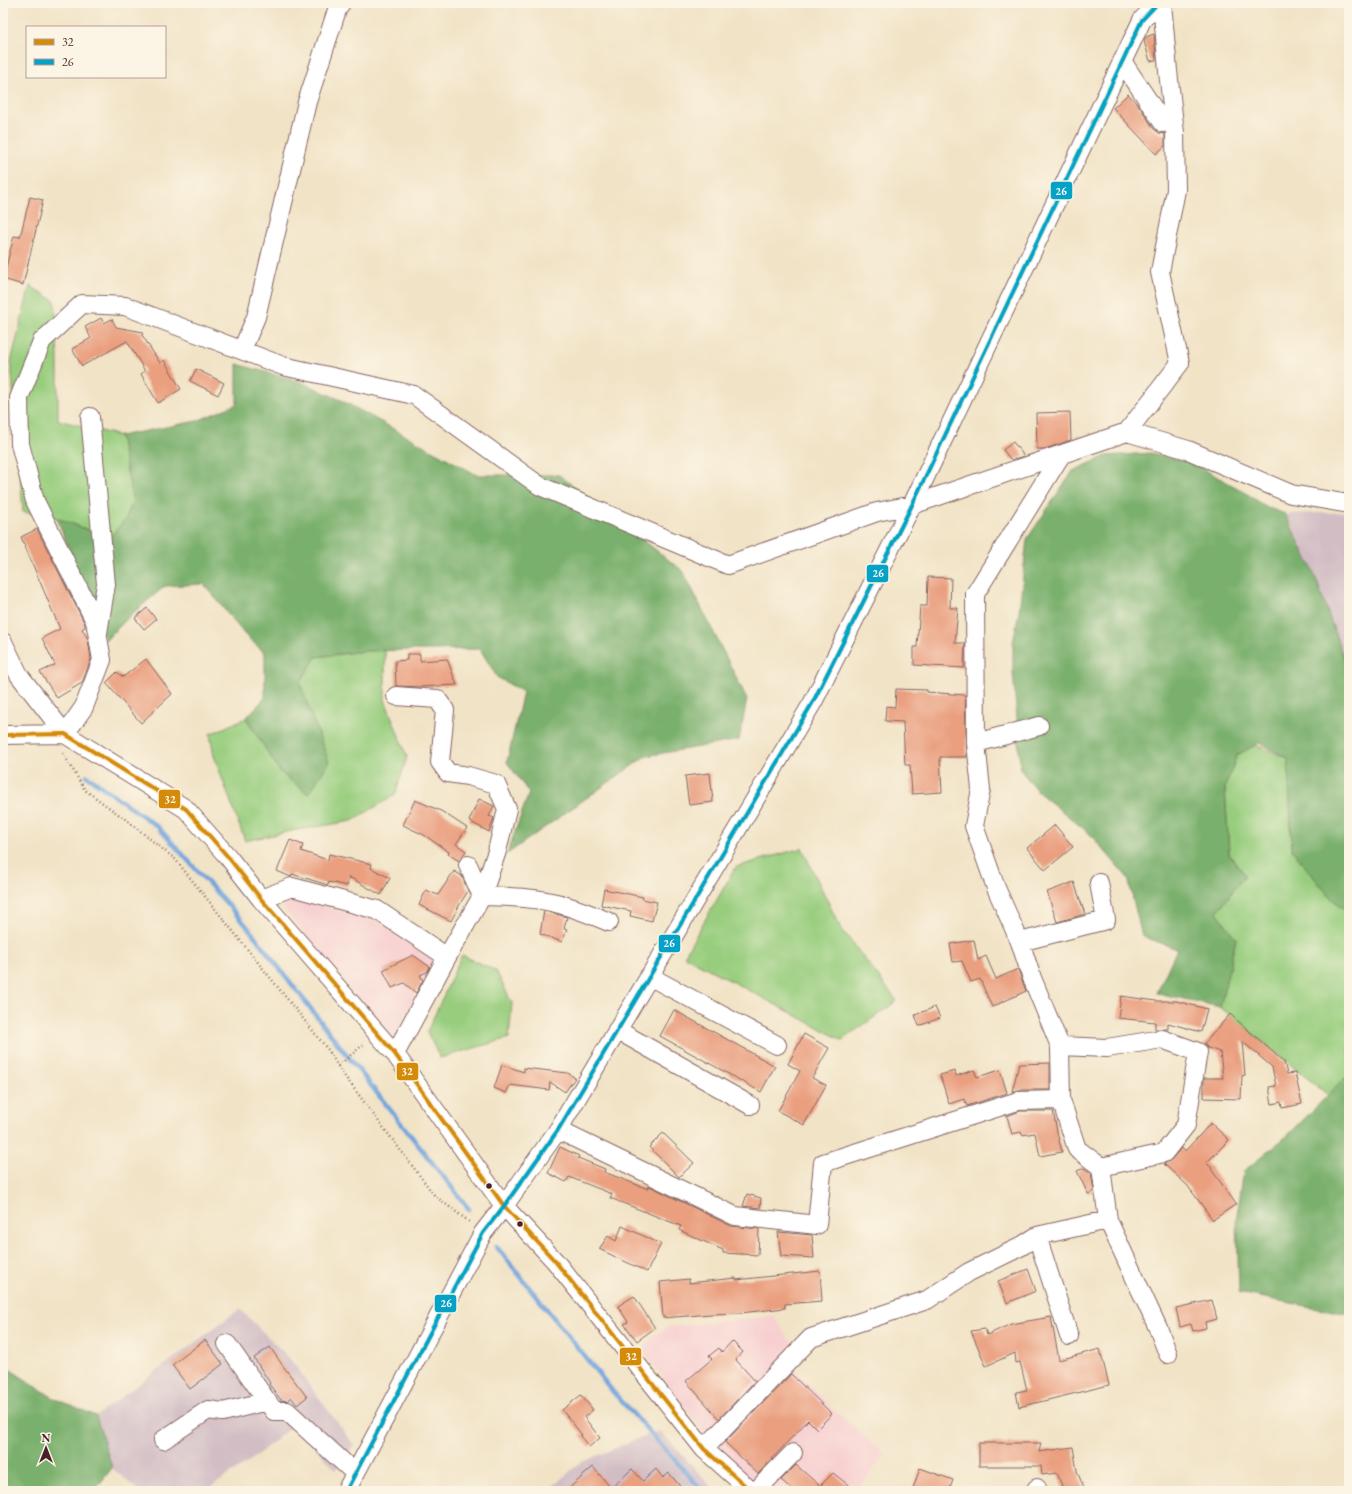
<svg xmlns="http://www.w3.org/2000/svg" width="1352" height="1494" font-family="'EB Garamond',serif">
<style>
.built{fill:#f7cfd0}
.industrial{fill:#d2bdc5}
.green{fill:#98cd7e;stroke:#717654}
.forest{fill:#7ab06d;stroke:#62684c}
.lines{fill:none;stroke-linecap:round;stroke-linejoin:round}
.stream{stroke:#71a4dd;stroke-width:4.5}
.building{fill:#ea9f7f}
.minor-casing{stroke:#846461;stroke-width:20}
.path{stroke:#846461;stroke-width:2.5;stroke-dasharray:1 3;stroke-linecap:butt}
.minor{stroke:#fff;stroke-width:18}
.bus-1-casing{stroke:#fcf5e5;stroke-width:7}
.bus-2-casing{stroke:#fcf5e5;stroke-width:7}
.bus-1{stroke:#d48b09;stroke-width:4}
.bus-2{stroke:#04a2c6;stroke-width:4}
.bus-dot{fill:#4a1f2b;stroke:#fcf5e5;stroke-width:1.5}
.line-badge{stroke:#fcf5e5;stroke-width:1.5}
.badge-label{font-size:11px;text-anchor:middle;font-weight:bold;fill:#fff}
</style>
<rect width="100%" height="100%" fill="#fcf5e5"/>
<filter id="ink" filterUnits="userSpaceOnUse"><feTurbulence type="fractalNoise" baseFrequency=".025" numOctaves="2"/><feDisplacementMap in="SourceGraphic" scale="8" xChannelSelector="R" yChannelSelector="G"/><feConvolveMatrix kernelMatrix="1 2 1 2 8 2 1 2 1" color-interpolation-filters="sRGB"/></filter>
<filter id="wash" filterUnits="userSpaceOnUse"><feTurbulence type="fractalNoise" baseFrequency=".012" numOctaves="4" result="noise"/><feDisplacementMap in="SourceGraphic" scale="16" xChannelSelector="R" yChannelSelector="G"/><feGaussianBlur stdDeviation="0.9" result="paint"/><feColorMatrix in="noise" values="0 0 0 0 0 0 0 0 0 0 0 0 0 0 0 0 0 1.4 0 .05"/><feComposite in="paint" operator="in"/></filter>
<g filter="url(#wash)">
<rect width="100%" height="100%" fill="#f1e3c6"/>
<path class="built" d="M296,898L381,923L434,959L393,1040L279,903Z
M773,1316L793,1345L792,1368L838,1414L885,1454L857,1491H758L713,1447L643,1350L650,1340L667,1327Z"/>
<path class="industrial" d="M1349,512V668L1343,656L1314,573L1285,514Z
M240,1309L290,1359L354,1445L336,1470L293,1425L251,1460L205,1491H139L112,1468L96,1416Z
M660,1431L715,1491H547L580,1463L639,1438Z"/>
<path class="green" d="M30,286L55,301L58,357V420L120,436L133,501L125,520L109,538L57,518L23,512L11,362Z
M385,650V700L407,757L395,795L352,821L291,831L245,841L214,756L210,734L246,718L281,773L329,763L299,683L316,657L364,651Z
M1255,745L1288,758L1292,850L1330,897L1349,913V1074L1328,1095L1220,1007L1236,939L1217,912L1245,875L1229,854L1225,787L1237,755Z
M802,848L840,927L897,1001L842,1040L684,956L736,867Z
M462,955L496,971L512,1003L509,1038L440,1058L427,1032Z"/>
<path class="forest" d="M237,364L301,382L343,401L477,475H559L683,571L747,699L739,740L646,756L507,854L529,793L507,762L523,692L497,677L480,649L364,651L316,657L300,683L329,763L308,794L281,773L246,718L265,698V653L245,635L204,584L165,586L132,614L106,640L89,602L57,518L109,538L125,520L133,501L120,436L197,421L237,404Z
M1151,453L1192,463L1243,491L1266,507L1285,514L1314,573L1343,656L1349,668V913L1330,897L1292,850L1288,758L1259,743L1237,755L1225,787L1229,854L1245,875L1217,912L1236,939L1220,1007L1157,993L1177,949L1142,936L1128,878L1089,833L1038,792L1020,769L1017,719L1013,673V643L1019,612L1027,539L1073,471L1106,456Z
M1349,1074V1314L1239,1293L1237,1215L1244,1171L1287,1136Z
M3,1365L52,1397L96,1416L112,1468L94,1491H3Z"/>
<g class="lines">
<path class="stream" d="M87,776L158,827L246,925L342,1049L469,1209
M496,1246L614,1393L703,1491"/>
</g>
<g id="blocks">
<path class="building" d="M1154,34L1156,60L1150,61L1144,41L1146,37Z
M1128,94L1140,107L1154,129L1159,133L1165,134V146L1156,154L1113,108Z
M30,197L43,200L23,285L3,279L14,236L20,237Z
M101,318L104,323L112,319L116,327L143,332L142,335L160,363L164,360L181,389L158,403L141,374L145,371L127,341L82,366L72,349L91,338L85,327Z
M196,369L224,383L218,395L190,381Z
M1070,412L1071,440L1045,449H1037L1036,413Z
M1013,442L1024,456L1011,460L1003,450Z
M37,529L85,624V627L82,629L88,639L91,659L82,683L57,698L40,672L55,665L42,638L60,629L21,537Z
M928,577L951,578L950,608H958L955,643H965L964,668L914,665V647H917L920,606H927Z
M147,608L156,619L144,629L135,618Z
M407,654H420V661L447,659L457,685L420,687L396,686L395,661L407,660Z
M146,659L172,694L141,723L106,683L117,672L123,677Z
M896,689L927,690V692L965,695L967,757H940L942,792L912,794L910,765H905L903,722L885,721L886,706L895,707Z
M710,773L713,802L689,805L685,776Z
M479,799L494,806L489,816L494,818L489,832L469,821Z
M415,800L441,811L467,828L456,844L466,851L459,861L448,854L449,852L424,835L403,825Z
M1055,825L1073,847L1045,870L1027,848Z
M290,840L303,845L301,851L328,860L329,854L372,864L371,868L390,878L381,895L349,877L347,886L329,882L328,885L292,874L291,877L277,871Z
M454,871L462,876L468,891L461,902L451,921L419,905L426,890L438,895Z
M1074,882L1085,914L1057,922L1047,892Z
M604,889L643,897L642,899L657,902L652,921L630,916L631,911L601,905Z
M544,911L567,917L564,929L567,930L562,942L540,934Z
M974,940L978,960L986,956L996,979L1018,969L1026,991L992,1007L980,979L971,982L962,961L953,962L950,944Z
M413,955L430,967L427,972L420,975L423,980L416,993L404,983L392,988L383,970Z
M1121,996L1156,1001H1176L1207,1009L1201,1032L1168,1023V1029H1155V1022L1118,1018Z
M935,1007L940,1018L919,1026L915,1015Z
M674,1010L775,1066L761,1092L660,1036Z
M1230,1014L1284,1062L1287,1074L1295,1073L1302,1104L1282,1108L1281,1102L1272,1104L1269,1087L1276,1086L1272,1067L1242,1041L1245,1075L1242,1076L1241,1099L1204,1098V1078H1223L1220,1052L1208,1048L1204,1044Z
M804,1034L829,1048L812,1078L826,1085L804,1125L778,1111L800,1071L788,1064Z
M1050,1063V1090H1018L1012,1092L1019,1064Z
M502,1065L524,1072V1068L568,1073L575,1078L565,1092L550,1082L549,1090L510,1085L506,1093L494,1088Z
M974,1070L977,1077L1000,1070L1007,1093L967,1106L964,1099L949,1104L940,1075L955,1071L956,1076Z
M1020,1111H1053L1058,1136L1062,1152L1040,1156L1035,1133L1022,1135L1021,1132L1012,1134L1007,1116Z
M1211,1123L1229,1140L1206,1163L1212,1168L1211,1169L1236,1204L1213,1220L1187,1185L1164,1164L1172,1159L1181,1148L1185,1151Z
M663,1133L694,1163L679,1177L649,1147Z
M560,1147L579,1156L578,1158L605,1169L604,1172L648,1189L649,1186L654,1188L731,1226L759,1229L758,1255L723,1253V1250L679,1230L681,1226L610,1198L612,1194L569,1177L566,1182L548,1173Z
M1084,1168L1091,1173L1094,1191L1088,1194L1077,1171Z
M747,1194L761,1198L760,1208L743,1206Z
M622,1226L661,1244L647,1272L599,1249L608,1236L616,1241Z
M778,1232L812,1235L814,1258L781,1256Z
M1028,1269L1036,1291L1007,1303L998,1281Z
M820,1271L822,1301L785,1304V1308L740,1313L711,1314L663,1318L660,1282L689,1279V1283L736,1278V1280Z
M634,1296L655,1328L637,1341L624,1324L628,1322L618,1306Z
M1212,1300L1217,1319L1205,1322L1206,1328L1193,1331L1191,1324L1180,1327L1176,1308Z
M1051,1317L1059,1360L1100,1349L1109,1385L1019,1407L1016,1392L1027,1390L1020,1362L1016,1363L1015,1353L986,1366L971,1331L985,1329L987,1335L1011,1324Z
M205,1340L223,1364L190,1389L172,1365Z
M732,1341L743,1352L736,1360L755,1381L719,1419L686,1381L712,1359L709,1356L719,1348L722,1352Z
M270,1347L283,1366L307,1397L297,1405L291,1397L287,1401L281,1400L269,1384L270,1383L254,1358Z
M791,1374L832,1414L817,1429L808,1420L758,1474L725,1442Z
M581,1395L593,1410L584,1417L600,1438L589,1447L580,1436L582,1435L562,1410Z
M979,1443H1041L1039,1452L1073,1447L1077,1471L1085,1491H1064L1057,1473L1042,1475L1041,1466H979Z
M796,1465L820,1486L833,1473L856,1491H794L781,1480Z
M593,1467L611,1488L632,1469L643,1481L656,1469L663,1478L669,1473L684,1491H566Z
M920,1468L953,1480L949,1491H912Z"/>
</g>
</g>
<g filter="url(#ink)">
<use href="#blocks" fill-opacity="0" stroke="#846461" stroke-width="1"/>
<g class="lines">
<g class="minor-casing">
<path id="minor" d="M1122,61L1163,123
M242,350L256,317L307,102L337,10L341,3
M90,417L106,584L98,633
M1127,432L1180,363L1160,272L1176,190L1175,133L1168,71L1162,3
M1061,455L975,594L976,743L981,789L974,826L996,888L1020,942L1106,920L1099,883
M3,642L19,675L65,734L84,707L102,660L95,621L35,501L20,444L19,398L42,341L82,304L125,306L283,366L414,395L540,486L728,565L877,512L912,505L1127,432L1188,450L1291,494L1349,504
M396,696L437,699L445,710L440,762L448,773L468,776L496,784L507,809L497,851L482,896C508,897 535,897 560,904C577,909 593,915 609,922
M3,735L65,734L186,809L229,858L261,899L395,1054L504,1206L555,1261L704,1449L751,1491
M976,743L1039,726
M261,899L292,887L377,910L447,957
M649,976L777,1045
M617,1030L750,1105
M1060,1046L1107,1048L1162,1039L1198,1052L1186,1125L1164,1153L1101,1167L1077,1149L1061,1100
M395,1054L447,957L482,896L468,865
M558,1130L735,1216L817,1225L823,1163L1018,1101L1061,1100L1060,1046L1032,978L1020,942
M1101,1167L1108,1220L1158,1328L1168,1354
M1037,1236L1069,1336
M227,1344L274,1411H287L355,1473
M163,1440L208,1410L223,1412L267,1401
M704,1449L811,1338L927,1300L969,1272L1020,1247L1037,1236L1108,1220
M346,1491L483,1233L504,1206L558,1130L813,702L912,505L1142,20L1158,3
M756,1491L793,1453
M1035,1491L1037,1488"/>
</g>
<path class="path" d="M63,753L85,790L129,822L175,859L329,1051L340,1070L435,1196L471,1223
M338,1066L364,1044"/>
<use href="#minor" class="minor"/>
<g class="bus-1-casing">
<path id="bus-1" d="M7,735L65,734L186,809L229,858L261,899L395,1054L504,1206L555,1261L704,1449L751,1491"/>
</g>
<g class="bus-2-casing">
<path id="bus-2" d="M346,1491L483,1233L504,1206L558,1130L813,702L912,505L1142,20L1158,3"/>
</g>
<use href="#bus-1" class="bus-1"/>
<use href="#bus-2" class="bus-2"/>
</g>
</g>
<g class="bus-dot">
<circle cx="489" cy="1186" r="3.5"/>
<circle cx="520" cy="1224" r="3.5"/>
</g>
<g class="line-badge">
<rect x="1050" y="181" width="23" height="19" rx="4" fill="#04a2c6"/>
<rect x="866" y="564" width="23" height="19" rx="4" fill="#04a2c6"/>
<rect x="158" y="789" width="23" height="20" rx="4" fill="#d48b09"/>
<rect x="658" y="934" width="23" height="19" rx="4" fill="#04a2c6"/>
<rect x="396" y="1062" width="23" height="19" rx="4" fill="#d48b09"/>
<rect x="434" y="1294" width="23" height="19" rx="4" fill="#04a2c6"/>
<rect x="619" y="1347" width="23" height="19" rx="4" fill="#d48b09"/>
</g>
<g class="badge-label">
<text x="1061" y="195">26</text>
<text x="878" y="577">26</text>
<text x="170" y="803">32</text>
<text x="669" y="947">26</text>
<text x="407" y="1075">32</text>
<text x="446" y="1307">26</text>
<text x="631" y="1360">32</text>
</g>
<rect width="1352" height="1494" fill="none" stroke="#fcf5e5" stroke-width="16"/>
<rect x="26" y="26" width="140" height="52" fill="#fcf5e5" stroke="#b59f9b"/>
<rect x="34" y="39" width="20" height="6" fill="#d48b09" stroke="#b59f9b"/>
<text x="62" y="46" font-size="12" fill="#4a1f2b">32</text>
<rect x="34" y="59" width="20" height="6" fill="#04a2c6" stroke="#b59f9b"/>
<text x="62" y="66" font-size="12" fill="#4a1f2b">26</text>
<g transform="translate(46 1448)" stroke="#fcf5e5" stroke-width="3" paint-order="stroke">
<path d="M0-3L7 15L0 10L-7 15Z" fill="#4a1f2b"/>
<text y="-6" font-size="11" font-weight="bold" text-anchor="middle" fill="#4a1f2b">N</text>
</g>
</svg>
